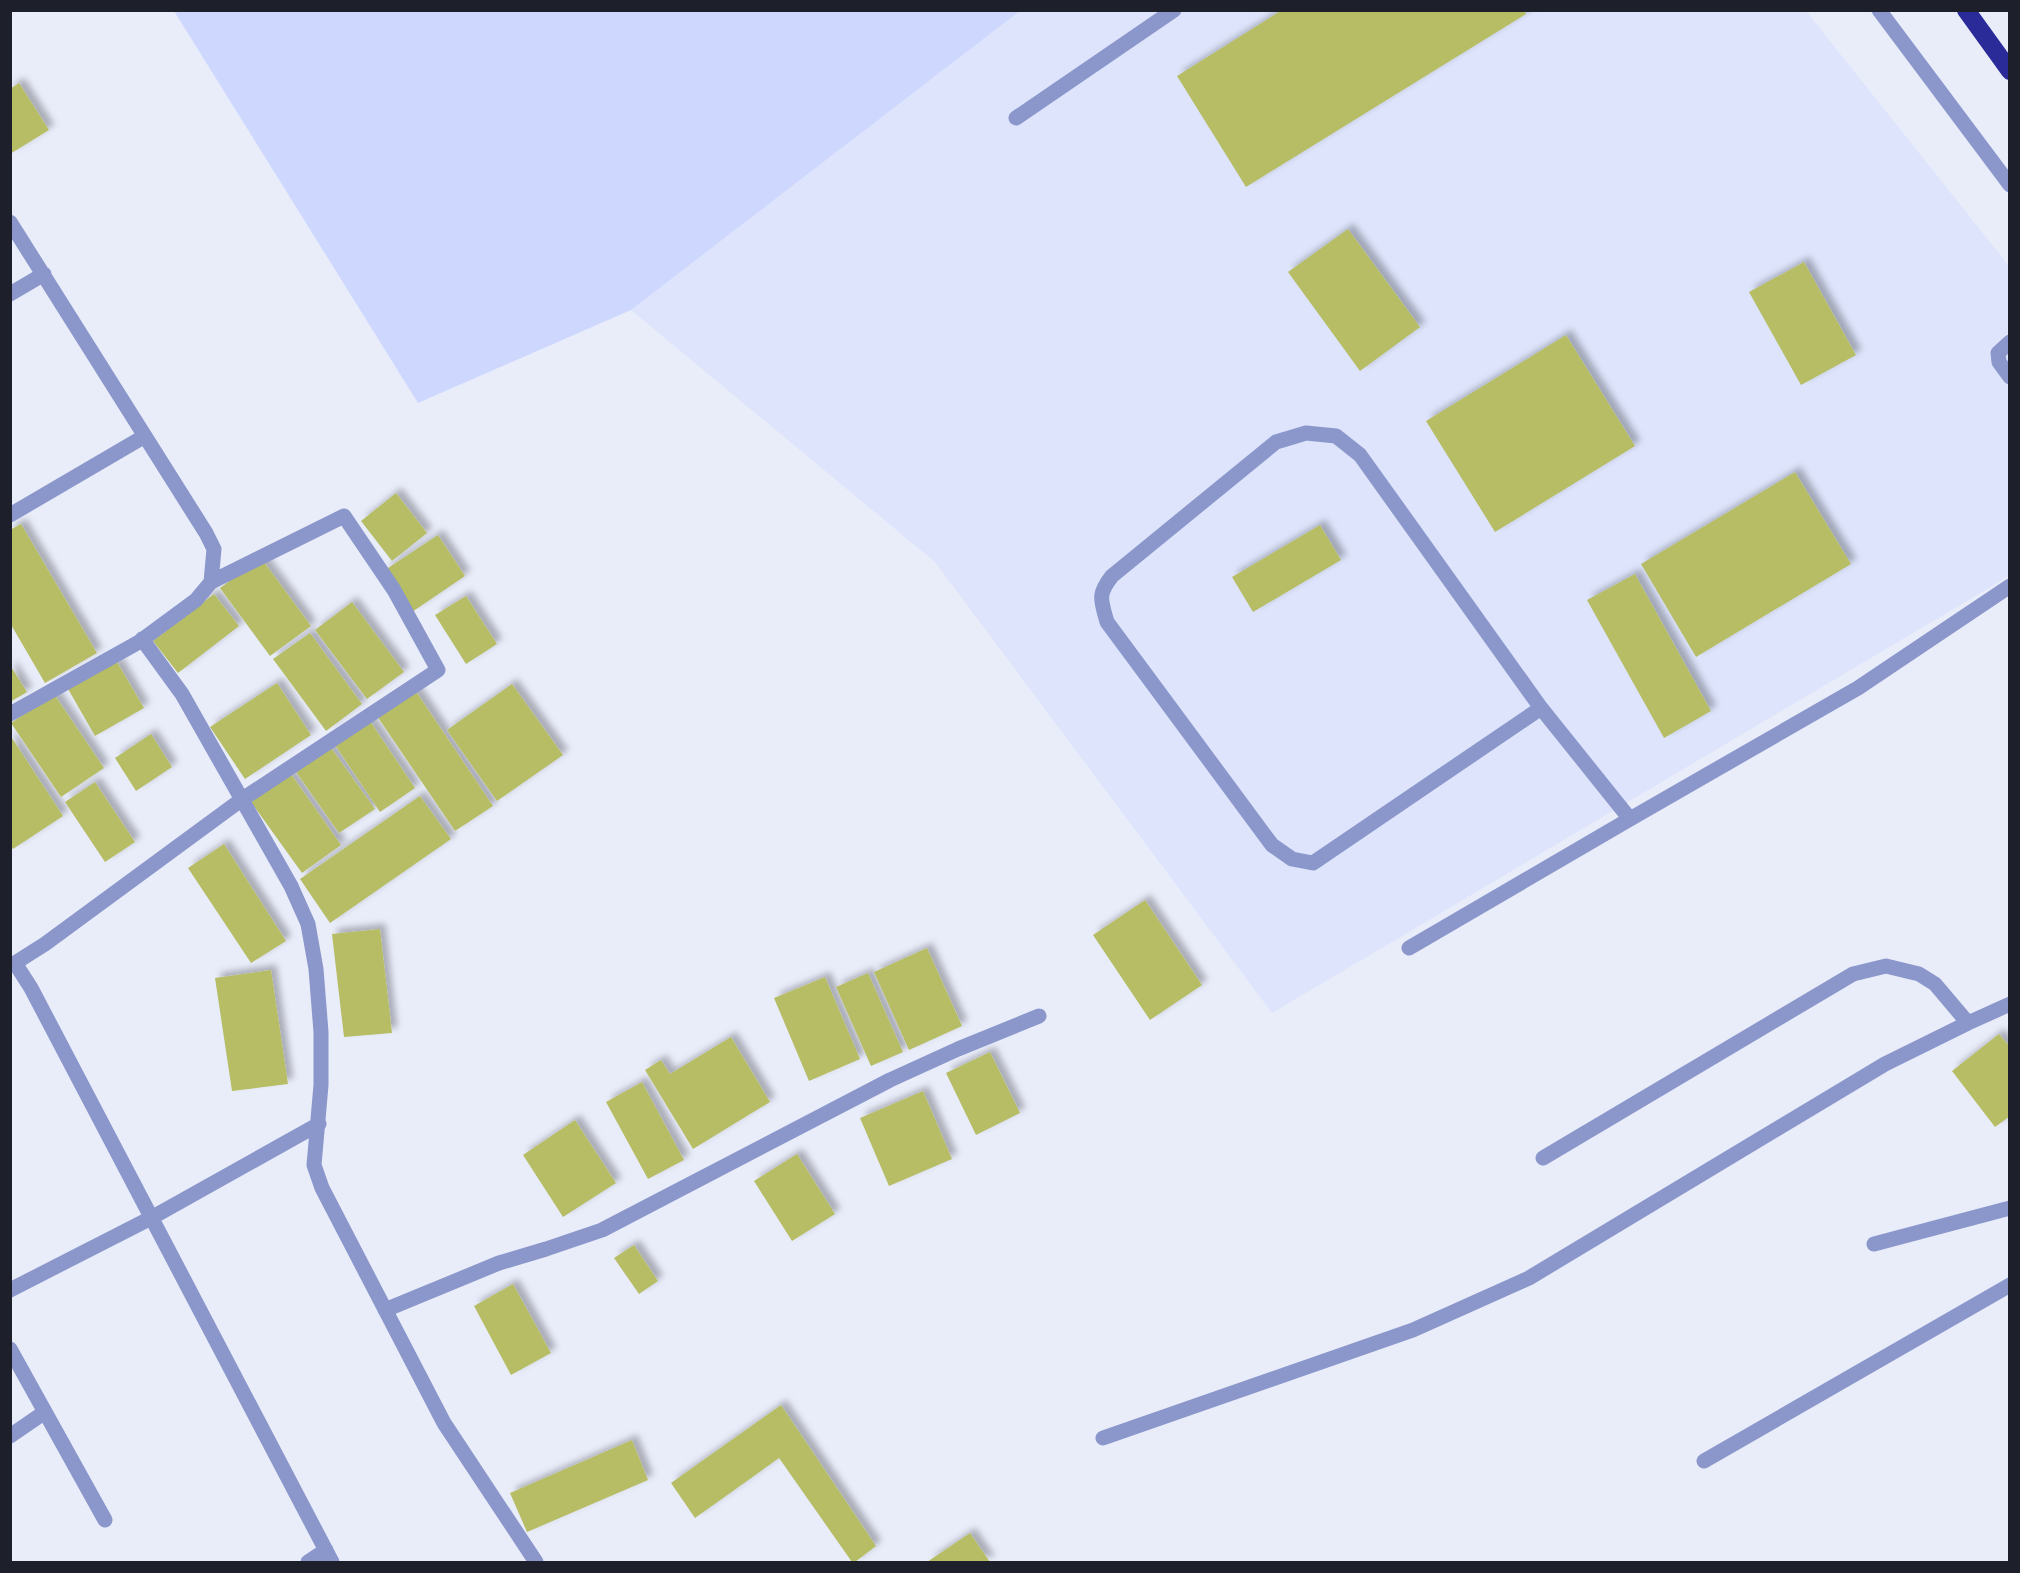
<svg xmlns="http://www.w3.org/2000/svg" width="2020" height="1573" font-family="Mulish,sans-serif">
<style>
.built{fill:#dde4fb}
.green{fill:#ced8fe}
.building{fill:#b6bd65;filter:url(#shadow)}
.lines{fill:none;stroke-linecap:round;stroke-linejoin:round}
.minor{stroke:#8b97cb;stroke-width:15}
.highway{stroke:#2a2a98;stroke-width:18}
</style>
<defs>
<filter id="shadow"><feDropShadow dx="5.5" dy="-5.5" stdDeviation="3" flood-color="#0004"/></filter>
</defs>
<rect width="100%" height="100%" fill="#e9edfa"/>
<path class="built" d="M1020,11H1806L2009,266V576L1272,1013L935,562L631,310Z"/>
<path class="green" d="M174,11H1020L631,310L418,403Z"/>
<path class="building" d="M1282,10H1524L1526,14L1246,187L1177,76Z
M19,83L49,130L10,154V89Z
M1348,229L1420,327L1360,371L1288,272Z
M1804,262L1856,355L1801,385L1749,292Z
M1566,335L1635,446L1495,532L1426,421Z
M1795,472L1851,564L1696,657L1641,564Z
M396,493L427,533L392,561L361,521Z
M21,524L97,653L45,683L10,623V530Z
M1320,525L1341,560L1253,612L1232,577Z
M438,535L465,576L412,612L385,570Z
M261,558L311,626L270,656L220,588Z
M1635,574L1711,711L1664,738L1587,600Z
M214,594L239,626L178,673L153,641Z
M466,596L497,644L466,664L435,615Z
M352,602L404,672L367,699L315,630Z
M310,633L362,704L326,731L273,659Z
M117,662L144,708L95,736L68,689Z
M10,665L27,692L10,702Z
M277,683L311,735L245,779L210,727Z
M512,684L563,755L497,801L447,730Z
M415,690L493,806L455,831L377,716Z
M54,694L104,768L61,797L11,723Z
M370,721L415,788L380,812L335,745Z
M151,734L172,767L136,791L115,758Z
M10,735L63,816L13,849L10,845Z
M329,745L375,809L339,833L294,769Z
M291,774L341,845L302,873L251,802Z
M95,782L135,842L105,862L65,802Z
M420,796L451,839L330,923L300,879Z
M224,844L286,941L251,963L188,868Z
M1145,900L1202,985L1150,1020L1093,935Z
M380,929L392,1033L344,1037L332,934Z
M927,948L962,1026L909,1050L874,972Z
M271,970L288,1084L232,1091L215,978Z
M868,973L903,1052L871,1066L836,987Z
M825,977L860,1059L809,1081L774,998Z
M1999,1034L2010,1047V1116L1995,1127L1952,1071Z
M731,1037L770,1102L693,1149L645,1070L661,1060L670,1074Z
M990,1052L1020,1113L976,1135L946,1073Z
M642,1082L684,1160L648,1179L606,1102Z
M923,1091L952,1159L889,1186L860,1118Z
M575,1120L616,1183L563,1217L523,1155Z
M797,1154L835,1214L792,1241L754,1181Z
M634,1245L658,1281L639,1294L614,1258Z
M513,1284L551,1353L511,1375L474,1306Z
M781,1405L876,1546L855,1562H852L779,1458L695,1518L671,1483Z
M632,1440L648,1480L527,1532L510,1493Z
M970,1533L990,1562H927Z"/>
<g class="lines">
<path class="minor" d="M1879,10L2010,185
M1016,118L1174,10
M10,222L206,533L214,549L211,582L196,600L139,642L10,714
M10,294L44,274
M2010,342L1998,353L1999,362L2010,377
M10,515L145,436
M211,582L344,516L394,590L438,670L241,800L45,944L15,963L31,988L332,1562
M142,639L182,694L291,886L308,924L316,969L321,1032V1085L314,1165L322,1188L444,1423L536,1562
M1541,708L1313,863L1292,859L1272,845L1107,622C1101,600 1097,595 1112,576L1276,442L1306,433L1336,436L1360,455L1541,708L1630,819
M1409,948L1630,819L1858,688L2010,586
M1543,1158L1853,974L1886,966L1919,974L1935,984L1968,1023
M1874,1244L2010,1208
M10,1290L151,1218L319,1124
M385,1310L499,1263L546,1249L602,1230L890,1080L958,1049L1039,1016
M10,1349L105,1520
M10,1436L45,1412
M1103,1438L1413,1330L1529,1278L1885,1064L1968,1023L2010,1004
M1704,1461L2010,1285
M308,1562L326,1550"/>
<path class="highway" d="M1966,10L2010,71"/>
</g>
<rect width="2020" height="1573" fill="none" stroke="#1d202b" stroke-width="24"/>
</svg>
